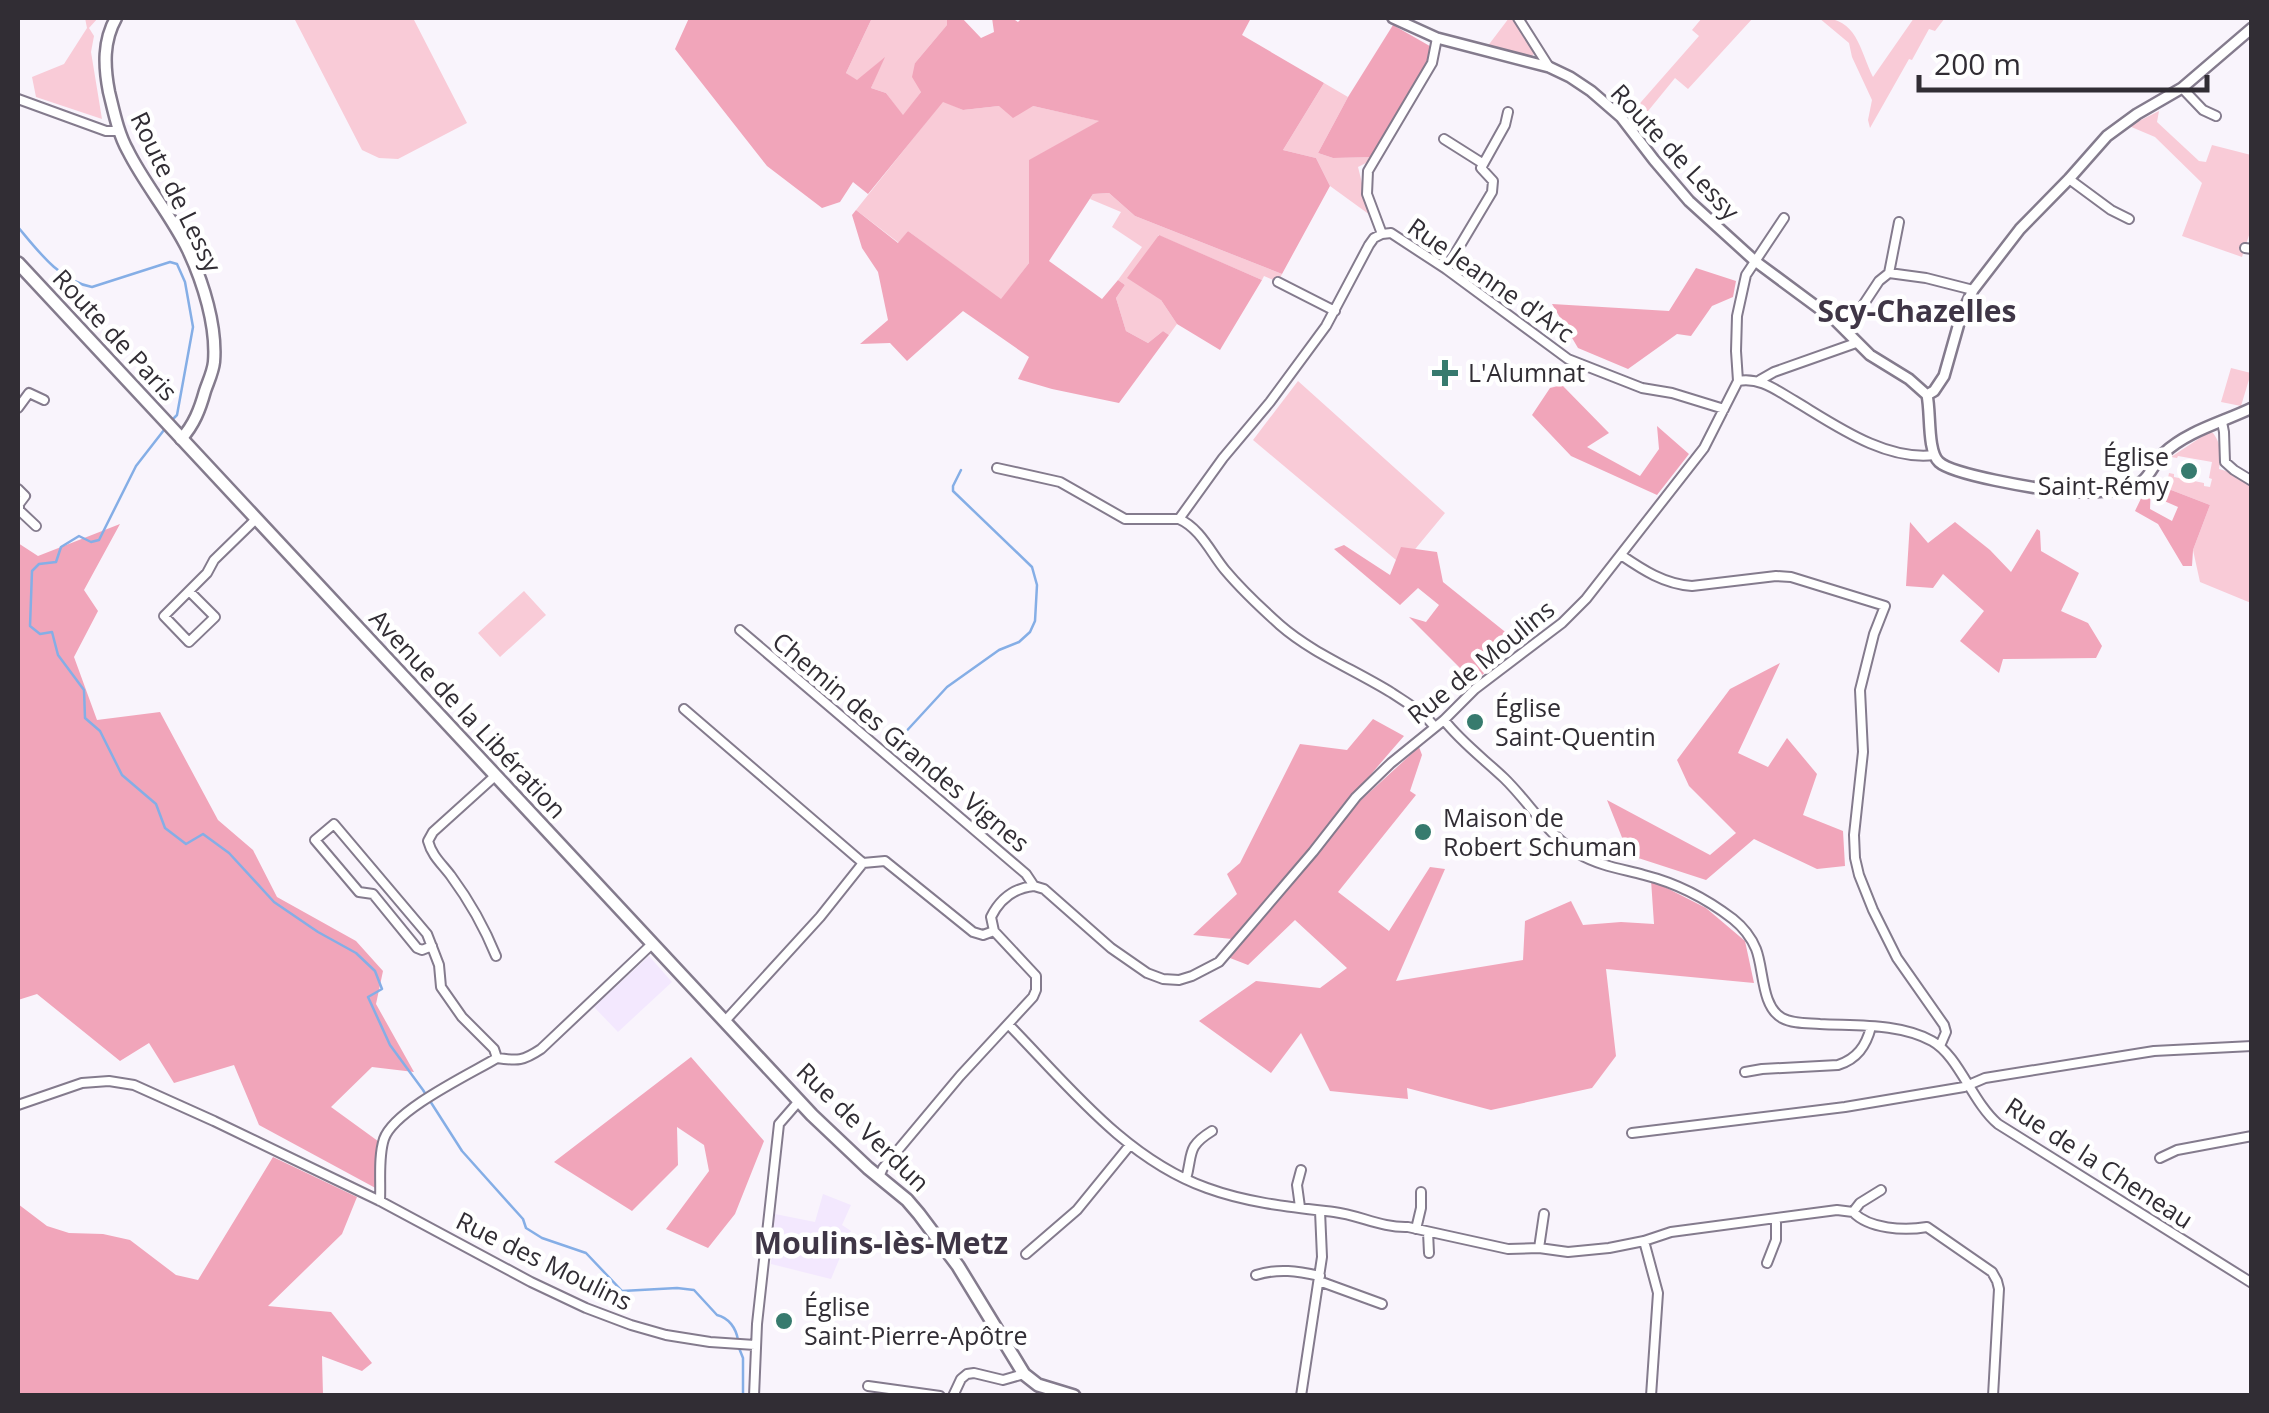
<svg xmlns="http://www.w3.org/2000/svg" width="2269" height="1413" font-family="'Open Sans',sans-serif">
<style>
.built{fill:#f3e8fe}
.green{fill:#f9cbd7}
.forest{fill:#f1a5ba}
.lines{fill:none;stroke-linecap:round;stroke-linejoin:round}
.stream{stroke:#85aee6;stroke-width:2.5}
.minor-casing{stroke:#847b8d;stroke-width:12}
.tertiary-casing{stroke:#847b8d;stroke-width:14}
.secondary-casing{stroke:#847b8d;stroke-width:15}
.primary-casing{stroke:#847b8d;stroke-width:16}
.minor{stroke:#fff;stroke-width:8}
.tertiary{stroke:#fff;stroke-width:9}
.secondary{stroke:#fff;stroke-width:10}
.primary{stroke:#fff;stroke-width:11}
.poi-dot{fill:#377b6e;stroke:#fff;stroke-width:4}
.labels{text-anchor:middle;stroke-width:9;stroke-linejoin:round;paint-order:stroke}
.street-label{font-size:25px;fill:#312d34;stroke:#fff}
.poi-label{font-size:25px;fill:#312d34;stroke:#fff;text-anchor:start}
.quarter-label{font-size:30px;font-weight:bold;fill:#3f3646;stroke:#fff}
</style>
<rect width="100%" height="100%" fill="#f9f4fc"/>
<path class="built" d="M649,956L672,982L618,1032L594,1007Z
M823,1194L851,1205L842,1225L851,1231L831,1279L771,1264L775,1214L815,1222Z"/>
<path class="green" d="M85,18H98L89,28L94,36L91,52L102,119L36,97L32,77L64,64L87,28Z
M294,18H413L467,123L398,159L379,158L362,150Z
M872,18H947L948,24L915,63L921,92L903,116L886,93L871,88L883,59L857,81L846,73Z
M1509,18H1515L1532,44L1534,54L1530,58L1487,47Z
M1702,18H1753L1688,89L1675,78L1635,127L1627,118L1699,36L1692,30Z
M1819,18C1857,17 1859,48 1873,77L1914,18H1945L1935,31L1929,29L1912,60L1909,59L1870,128L1868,120L1872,100L1852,57L1849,43Z
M1324,83L1348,97L1318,153L1333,158L1378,157L1358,167L1370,215L1330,186L1316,158L1283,150Z
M943,101L963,110L999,106H1033L1100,121L1030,160L1029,263L1001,300L908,231L899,243L856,210Z
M2159,111L2157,122L2199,161L2206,162L2212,145L2251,155V229L2242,257L2182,236L2202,183L2155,137L2129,126Z
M1109,193L1135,216L1282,274L1278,282L1264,276L1262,280L1158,235L1161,300L1177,324L1169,335L1163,331L1148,343L1126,331L1116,298L1125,285L1118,280L1142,247L1112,227L1121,212L1090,199L1093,194Z
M2231,368L2251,373L2241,406L2221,402Z
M1298,381L1445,513L1402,565L1253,440Z
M2209,432L2213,433C2222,445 2221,455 2219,469L2233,473L2251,485V603L2200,582L2193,550L2210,505L2166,488L2169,473L2174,474V477L2204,483V486L2210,487L2212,479L2209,478L2212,462L2178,456L2177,458L2171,457Z
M524,591L546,615L500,657L478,633Z"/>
<path class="forest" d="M689,18H872L846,73L857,80L885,57L871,88L886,93L903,115L921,92L912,77L915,63L947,25V18H962L981,38L994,32L992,18H1012L1018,22L1022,18H1251L1242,35L1324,83L1283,150L1316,158L1330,186L1282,274L1135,216L1109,193L1093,194L1049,261L1102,299L1118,280L1125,285L1116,298L1126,331L1148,343L1163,331L1169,335L1119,403L1052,389L1018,379L1029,357L963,311L907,361L890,343L860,344L888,320L878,272L862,248L852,215L856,210L898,243L908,231L1001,299L1029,263V160L1099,121L1033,106L1013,118L999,106L963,110L943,102L868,194L853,182L840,202L822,208L767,166L675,49Z
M1393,25L1435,49L1434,56L1378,157L1333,158L1318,153L1348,97Z
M1159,235L1262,280L1220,350L1177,324L1161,300L1127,278Z
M1696,268L1736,281L1733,297L1712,306L1691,336L1677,334L1628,369L1578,348L1552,304L1669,311Z
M1562,385L1609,433L1587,447L1640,476L1659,449L1657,426L1689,454L1657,495L1571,456L1532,415L1550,388Z
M2147,486H2151L2150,509L2172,521L2178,507L2162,500L2166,488L2210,505L2193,550L2192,566H2183L2158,524L2135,511Z
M1910,522L1928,543L1955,522L1990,550L2011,572L2037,529L2040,531L2041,551L2079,573L2061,611L2088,623L2102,646L2096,658L2003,659L1999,673L1960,641L1984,611L1943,574L1933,588L1906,586Z
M120,524L84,590L98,611L74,657L97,720L160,712L218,820L253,850L277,897L356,941L383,971L376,1004L414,1072L372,1067L331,1107L382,1144L381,1191L259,1125L234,1065L174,1083L149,1043L120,1061L37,994L18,1000V543L38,556Z
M1344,545L1390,575L1401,547L1437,552L1443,582L1519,643L1474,682L1409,617L1426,622L1439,605L1418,588L1400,605L1334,549Z
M1780,663L1738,753L1768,767L1787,738L1817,774L1803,815L1843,831L1845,866L1817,869L1754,839L1706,880L1629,855L1607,800L1710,855L1736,833L1689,786L1677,760L1730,689Z
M1373,719L1404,736C1345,803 1291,873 1232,939L1193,935L1237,894L1227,874L1240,863L1300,744L1347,750Z
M1419,747L1422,755L1410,791L1416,795L1338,892L1389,931L1430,867L1445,869L1396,981L1523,960L1525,921L1571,901L1583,925L1621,922L1654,924L1651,880L1706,908L1745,941L1754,983L1606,969L1616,1056L1592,1088L1491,1110L1407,1088L1408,1099L1330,1091L1301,1033L1271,1073L1199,1021L1256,981L1320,988L1347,968L1295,920L1248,965L1230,958L1360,801Z
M691,1057L764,1141L735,1214L708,1248L666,1229L709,1171L704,1145L677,1127L678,1165L632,1211L554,1162Z
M273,1157L357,1197L342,1234L268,1306L331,1312L372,1363L362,1371L322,1356L323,1395H18V1204L47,1226L69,1233L103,1234L130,1240L176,1275L198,1280Z"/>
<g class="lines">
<path class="stream" d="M18,227C38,251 60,281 92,287L170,262L177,264L185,282L193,327L177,415L172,420
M164,430L136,466L99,540L91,542L79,536L61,547L56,562L39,564L32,571L30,626L40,634L52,632L58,655L84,690L85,718L100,731L122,775L156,804L165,828L186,844L203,834L229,853L274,902L318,932L356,953L375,971L382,989L368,997L390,1045L423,1090L462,1151L523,1219L526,1228L542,1238L586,1253L622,1291L677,1288L694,1290L717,1315C729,1318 736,1328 738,1340
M889,750L947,687L999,650L1019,642L1030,632L1035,621L1037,585L1032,567L953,491V486L961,470
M739,1348L743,1358V1396"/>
<defs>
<path id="minor" d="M1518,18L1549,67
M2182,88L2203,110L2216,116
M18,99L106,131H119
M1444,139L1482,163
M2069,179L2111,210L2129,219
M1382,234L1367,194L1368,171L1432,63L1437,38
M2245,248L2252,249
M1446,269L1492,192L1493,181L1481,168L1505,125L1508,112
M1889,273L1899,222
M1278,282L1335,311
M1846,331L1879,281L1889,273L1926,278L1973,290
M1760,380L1774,372L1856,343
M1738,381C1760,377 1776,390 1795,401C1835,425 1885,461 1934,455
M1738,381L1736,351L1737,316L1746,275L1784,218
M18,408L29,393L44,400
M2222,422L2224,432L2225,462L2234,470L2252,481
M997,468L1060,482L1125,519H1179
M18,489L25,496L19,504V510L36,526
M1179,519L1223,458L1270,402L1326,326L1369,245L1374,238L1382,234L1391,233L1446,269L1568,359L1642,388L1672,393L1724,409
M1179,519C1200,528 1211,553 1225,570C1241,589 1261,608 1280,625C1312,653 1355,670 1392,693C1407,703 1423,712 1434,726
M1621,555C1643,570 1664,584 1692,586L1776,576L1791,577L1885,606L1874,634L1860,690L1863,752L1854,835L1855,858L1859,875L1873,910L1897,958L1944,1025L1946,1032L1940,1046
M189,591L215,617L189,642L164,616L207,573L214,560L256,519
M740,630L1026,874L1034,886
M684,709L863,863
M1444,720C1461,742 1484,759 1504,778C1529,802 1549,837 1579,854C1600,866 1622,869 1644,875C1676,883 1707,899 1733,919C1743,927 1751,937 1756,949C1764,969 1761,1006 1782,1018C1793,1024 1808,1023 1820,1024C1856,1026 1899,1023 1932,1041C1959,1056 1972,1102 1998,1124L2252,1283
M495,776L433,832L428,841C432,856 442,864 451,876C468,899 485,929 496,956
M863,863L885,861L973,932L983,935L994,931
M1034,886L1044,889L1111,948L1147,973L1163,979L1179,980L1192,976L1219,962L1313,852L1356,797L1391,763L1444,720L1475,689L1562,623L1586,599L1704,448L1738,381
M432,946L422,950L417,948L373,894L359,892L315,840L334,824L427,934L439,965L441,987L462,1017L494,1049L497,1058
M725,1021L820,917L863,863
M1008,1024C1067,1084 1125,1159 1207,1188C1248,1203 1290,1207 1334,1212C1359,1215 1382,1228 1408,1227L1508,1249L1539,1248L1568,1252L1609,1248L1644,1241L1671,1232L1837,1210L1853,1212L1860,1203L1881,1190
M497,1058C518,1061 523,1061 541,1049L652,944
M1745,1072L1762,1069L1838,1065C1857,1059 1866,1046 1871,1027
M18,1105L82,1083L109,1081L134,1085L214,1121L380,1201L531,1282L586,1308L631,1325L666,1335L710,1342L755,1345
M1632,1133L1845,1107L1964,1087L1985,1078L2154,1051L2252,1046
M2160,1158L2177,1150L2252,1136
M879,1177L883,1168L960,1076L1033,997L1036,990V976L994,931L991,917C1000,899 1013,888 1034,886
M1186,1179C1193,1154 1186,1147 1212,1131
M380,1201C381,1181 378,1157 384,1139C394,1110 470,1074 497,1058
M1300,1207L1297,1185L1301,1170
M1853,1212C1869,1229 1904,1231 1927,1227L1992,1272L1997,1281L1999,1289L1993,1396
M1416,1229L1421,1208V1192
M1428,1232L1429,1253
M1644,1241L1658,1293L1651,1396
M1539,1248L1544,1214
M1026,1254L1077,1210L1130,1145
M1767,1263L1776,1240V1220
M1256,1275C1279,1268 1297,1271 1320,1276
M1319,1281L1382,1304
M868,1386L940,1396
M754,1396L757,1324L779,1124L799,1101
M953,1396L961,1379L967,1374L974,1373L1003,1380L1024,1374
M1301,1396L1322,1257L1320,1211"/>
<path id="tertiary" d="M1393,18L1437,38L1549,67L1570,77L1591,91L1621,117L1654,160L1689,201L1755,261L1836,321L1870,355L1909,379L1927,395
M1927,395L1934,391L1944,376L1961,316L1973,290L2020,229L2069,179L2107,136L2137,114L2182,88L2252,28
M1927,395C1931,412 1927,451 1939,462C1953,475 2035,488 2057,491C2077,493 2123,493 2140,483C2151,476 2154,462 2164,453C2187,431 2223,422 2252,408"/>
<path id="secondary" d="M116,18C103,41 104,66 109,92C114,112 118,133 128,151C145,185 171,215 188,250C203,282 217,326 214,362C213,372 208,382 205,391C200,409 194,425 181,439"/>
<path id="primary" d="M18,263L812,1115L868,1168L907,1200L919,1214L958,1266L1024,1374L1038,1385L1074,1396"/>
</defs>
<use href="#minor" class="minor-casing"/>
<use href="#tertiary" class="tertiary-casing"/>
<use href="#secondary" class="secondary-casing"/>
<use href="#primary" class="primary-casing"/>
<use href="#minor" class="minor"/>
<use href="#tertiary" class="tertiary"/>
<use href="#secondary" class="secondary"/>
<use href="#primary" class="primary"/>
</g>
<g class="poi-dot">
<path d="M1440 358h10v10h10v10h-10v10h-10v-10h-10v-10h10z"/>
<circle cx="2189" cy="471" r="10"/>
<circle cx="1475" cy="722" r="10"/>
<circle cx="1423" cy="832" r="10"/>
<circle cx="784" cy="1321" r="10"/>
</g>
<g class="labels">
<g class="street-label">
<text transform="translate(1675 152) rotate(47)" y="9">Route de Lessy</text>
<text transform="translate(176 192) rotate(64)" y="9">Route de Lessy</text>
<text transform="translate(1491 280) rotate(35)" y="9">Rue Jeanne d'Arc</text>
<text transform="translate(115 335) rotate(47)" y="9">Route de Paris</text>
<text transform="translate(1481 662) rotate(-39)" y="9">Rue de Moulins</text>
<text transform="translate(468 714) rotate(47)" y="9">Avenue de la Libération</text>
<text transform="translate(901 742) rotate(40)" y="9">Chemin des Grandes Vignes</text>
<text transform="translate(863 1127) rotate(44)" y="9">Rue de Verdun</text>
<text transform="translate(2099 1163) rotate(33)" y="9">Rue de la Cheneau</text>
<text transform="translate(544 1261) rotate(26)" y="9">Rue des Moulins</text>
</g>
<g class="poi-label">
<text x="1468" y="382">L'Alumnat</text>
<text x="2169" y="466" text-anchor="end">Église<tspan x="2169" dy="29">Saint-Rémy</tspan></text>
<text x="1495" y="717">Église<tspan x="1495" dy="29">Saint-Quentin</tspan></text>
<text x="1443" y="827">Maison de<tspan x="1443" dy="29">Robert Schuman</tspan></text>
<text x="804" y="1316">Église<tspan x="804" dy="29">Saint-Pierre-Apôtre</tspan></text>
</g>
<g class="quarter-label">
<text x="1917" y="322">Scy-Chazelles</text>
<text x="881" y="1254">Moulins-lès-Metz</text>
</g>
</g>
<rect width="2269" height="1413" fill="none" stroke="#312d34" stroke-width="40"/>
<path d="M1919 75v15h288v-15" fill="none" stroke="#312d34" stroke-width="5"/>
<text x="1934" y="75" font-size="30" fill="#312d34" stroke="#ffffff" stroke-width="8" paint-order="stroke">200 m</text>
</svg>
